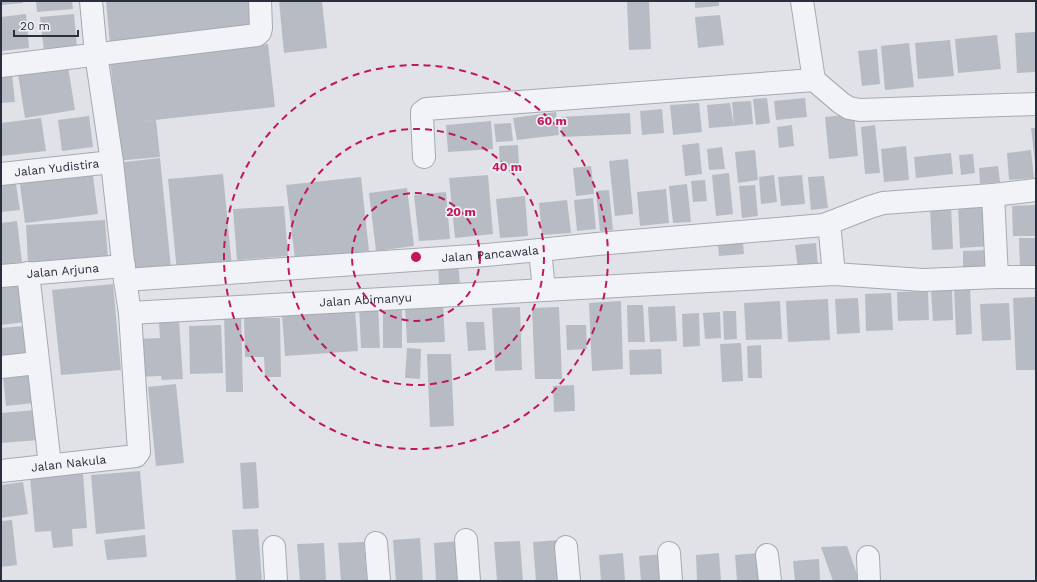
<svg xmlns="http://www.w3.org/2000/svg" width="1037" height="582" font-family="'Work Sans',sans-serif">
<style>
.building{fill:#b7bbc4}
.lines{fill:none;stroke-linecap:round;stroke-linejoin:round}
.minor-casing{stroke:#a6a9b2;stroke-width:24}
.minor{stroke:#f2f3f6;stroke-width:22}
.ring{fill:none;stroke:#c2185b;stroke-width:2;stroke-dasharray:7 5}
.labels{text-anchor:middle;stroke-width:3.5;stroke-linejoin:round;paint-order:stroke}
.street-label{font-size:12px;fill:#2a2f3e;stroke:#eff1f5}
.centre{fill:#c2185b;stroke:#eff1f5;stroke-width:2}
.ring-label{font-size:12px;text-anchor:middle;font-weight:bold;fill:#c2185b;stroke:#eff1f5;stroke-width:3.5;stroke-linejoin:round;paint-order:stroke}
</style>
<rect width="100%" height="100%" fill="#e0e2e8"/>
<path class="building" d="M1,1H23V3L1,5Z
M36,1H72L73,9L37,12Z
M106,1H257L260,32L110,45Z
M279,1H322L327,48L284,53Z
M627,1H649L651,49L629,50Z
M695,1H719V6L695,8Z
M26,14L29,48L1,51V17Z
M74,14L77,47L44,51L40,17Z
M720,15L724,45L698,48L695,17Z
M1036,32V72L1017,73L1015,33Z
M997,35L1001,69L958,73L955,39Z
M950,40L954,76L918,79L915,43Z
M909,43L914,87L885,90L881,46Z
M268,44L275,107L127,123L156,120L160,157L116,161L117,124L110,60Z
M877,49L880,84L862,86L858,51Z
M68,67L75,110L25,118L18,74Z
M12,74L15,102L1,103V75Z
M767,98L770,123L756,125L753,99Z
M805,98L807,117L776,120L774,101Z
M751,101L753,124L734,126L732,102Z
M699,103L702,132L673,135L670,105Z
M730,103L734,126L709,128L707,105Z
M662,109L664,133L642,135L640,111Z
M556,112L559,135L517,140L513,118Z
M630,113L631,134L562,137L561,117Z
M854,114L858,156L829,159L825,117Z
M89,116L93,147L62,151L58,120Z
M41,118L46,151L1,156V123Z
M491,121L493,149L448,152L446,125Z
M511,123L513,141L496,142L494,124Z
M792,125L794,146L779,148L777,127Z
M875,125L880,173L865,174L861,127Z
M1031,128H1036V162H1035Z
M699,143L702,174L685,176L682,145Z
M518,145L519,167H500L499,146Z
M906,146L909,180L884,182L881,149Z
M722,147L725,169L709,170L707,149Z
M755,150L758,180L738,183L735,152Z
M1031,150L1034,178L1009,180L1007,153Z
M951,153L953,174L916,178L914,157Z
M973,154L975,173L961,175L959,155Z
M160,158L171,268L127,271L116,163Z
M628,159L633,214L615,216L609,161Z
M591,166L594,194L576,196L573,168Z
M998,166L1000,182L980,184L979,168Z
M92,168L98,214L25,223L19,177Z
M729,173L733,214L716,216L712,175Z
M223,174L232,267L177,272L168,179Z
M488,175L493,234L455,238L449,178Z
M774,175L777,202L761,204L759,177Z
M802,175L805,204L781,206L778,177Z
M824,176L828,208L811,210L808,177Z
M361,177L369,251L295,259L286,185Z
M15,178L20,210L1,212V180Z
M705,180L707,201L693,202L691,181Z
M687,184L691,222L673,223L669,186Z
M755,185L758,216L742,218L739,186Z
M407,188L414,246L376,251L369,193Z
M666,189L669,223L640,226L637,192Z
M609,190L613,230L600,231L596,191Z
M446,192L450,239L419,241L414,195Z
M525,196L528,236L500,238L496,199Z
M593,198L596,229L577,231L574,200Z
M567,200L571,233L542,235L539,203Z
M990,204L992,246L960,248L958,205Z
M1036,205V236H1013L1012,206Z
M284,206L288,256L237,260L233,209Z
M951,207L953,249L932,250L930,208Z
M105,220L108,258L28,262L26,225Z
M17,221L22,262L1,265V223Z
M1019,238H1036V269H1020Z
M743,243L744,254L719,256L718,245Z
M816,243L818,267L798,269L795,245Z
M990,250L991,269L963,270V251Z
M458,261L460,285H439L438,262Z
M18,279L25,322L1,325V282Z
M113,284L121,370L61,375L52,290Z
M954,287H970L972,334L956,335Z
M952,290L953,320L933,321L931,291Z
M928,291L929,320L898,321L897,292Z
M891,293L893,330L866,331L865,294Z
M1036,297V370H1016L1013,298Z
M858,298L860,333L837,334L835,299Z
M828,299L830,340L788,342L786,301Z
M621,301L623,369L592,371L589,303Z
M780,301L782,339L746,340L744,303Z
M443,303L445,342L407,343L405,304Z
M1009,303L1011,340L982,341L980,304Z
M378,305L380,348H361L359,306Z
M627,305H643L645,342H628Z
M675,306L677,341L650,342L648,307Z
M383,307L402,308V348H383Z
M520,307L522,370L495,371L492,308Z
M559,307L562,379H535L532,308Z
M355,309L358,351L285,356L282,314Z
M723,311H736L737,339L724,340Z
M720,312L721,338L705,339L703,313Z
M224,313H241L243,392H226Z
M699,313L700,346L683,347L682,314Z
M244,318H280L281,377H265L264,357H245Z
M179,321L183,379L162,380L161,376L137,377L135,339L160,338L159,322Z
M466,322H484L486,350L468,351Z
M221,325L223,373L190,374L189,326Z
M566,325H586L587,349L567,350Z
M24,326L27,358L3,361L1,346V328Z
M741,343L743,381L722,382L720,344Z
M761,345L762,378H748L747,346Z
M407,348L421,349L420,379L405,378Z
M661,349L662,374L630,375L629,350Z
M427,354H451L454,426L430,427Z
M31,375L34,403L6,406L3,377Z
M176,384L184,463L156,466L148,387Z
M574,385L575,411L554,412L553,386Z
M35,410L39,440L1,443V413Z
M256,462L259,508L243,509L240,463Z
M140,471L145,529L96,534L91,475Z
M83,473L87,528L72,529L73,546L53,548L51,531L35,532L30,477Z
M23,482L28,514L1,518V485Z
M12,520L17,565L1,567V521Z
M258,529L262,581H236L232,530Z
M145,535L147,557L107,560L104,540Z
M420,538L423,581H396L393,540Z
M559,540L562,581H536L533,542Z
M460,541L463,581H436L434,543Z
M520,541L523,581H497L494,542Z
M364,542L367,581H341L338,543Z
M324,543L326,581H300L297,544Z
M847,546L858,577L859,581H833L821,547Z
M623,553L625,581H601L599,555Z
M719,553L721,581H697L696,555Z
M758,553L760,581H737L735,555Z
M663,554L665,581H641L639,556Z
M819,559L820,581H795L793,561Z"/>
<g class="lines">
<defs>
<g id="minor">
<path d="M1,66L257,35L260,32L261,28L260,1"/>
<path d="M814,80L841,103L849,108L860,110L1036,104"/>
<path d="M424,157L422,116V112L426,109L814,80L802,1"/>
<path id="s1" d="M1,174L112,162"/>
<path d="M829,223L834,274"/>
<path d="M540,250L544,290"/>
<path d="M28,273L50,465"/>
<path id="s2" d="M1,276L124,266"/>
<path d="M997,277H1036"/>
<path id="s3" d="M125,280L486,255L540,250L597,244L824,225L870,207L883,203L993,195L1036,190"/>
<path id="s4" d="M130,313L834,274L923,280L997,277L993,195"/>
<path d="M1,367L37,363"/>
<path id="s5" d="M1,471L136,456L139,452L130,313L125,280L112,162L96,54L91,1"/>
<path d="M466,540L469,581"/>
<path d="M376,543L379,581"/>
<path d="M274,547L276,581"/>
<path d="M566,547L569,581"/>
<path d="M669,553L671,581"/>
<path d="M767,555L770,581"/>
<path d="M868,557L869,581"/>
</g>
</defs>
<use href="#minor" class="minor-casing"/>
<use href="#minor" class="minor"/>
</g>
<g class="ring">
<circle cx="416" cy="257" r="64"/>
<circle cx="416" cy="257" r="128"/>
<circle cx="416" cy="257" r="192"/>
</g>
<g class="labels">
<g class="street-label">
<text dy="4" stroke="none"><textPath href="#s1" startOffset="56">Jalan Yudistira</textPath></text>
<text dy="4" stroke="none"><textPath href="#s3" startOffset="366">Jalan Pancawala</textPath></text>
<text dy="4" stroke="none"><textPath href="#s2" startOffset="62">Jalan Arjuna</textPath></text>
<text dy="4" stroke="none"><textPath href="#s4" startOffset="236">Jalan Abimanyu</textPath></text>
<text dy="4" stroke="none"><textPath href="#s5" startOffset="68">Jalan Nakula</textPath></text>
</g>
</g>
<circle cx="416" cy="257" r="6" class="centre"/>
<g class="ring-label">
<text x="552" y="125">60 m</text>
<text x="507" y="171">40 m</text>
<text x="461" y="216">20 m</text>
</g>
<rect width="1037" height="582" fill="none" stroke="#2a2f3e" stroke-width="4"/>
<path d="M14 30v6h64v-6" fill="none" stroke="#2a2f3e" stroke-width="2"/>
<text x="20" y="30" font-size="12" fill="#2a2f3e" stroke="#eff1f5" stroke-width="3" paint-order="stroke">20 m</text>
</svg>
